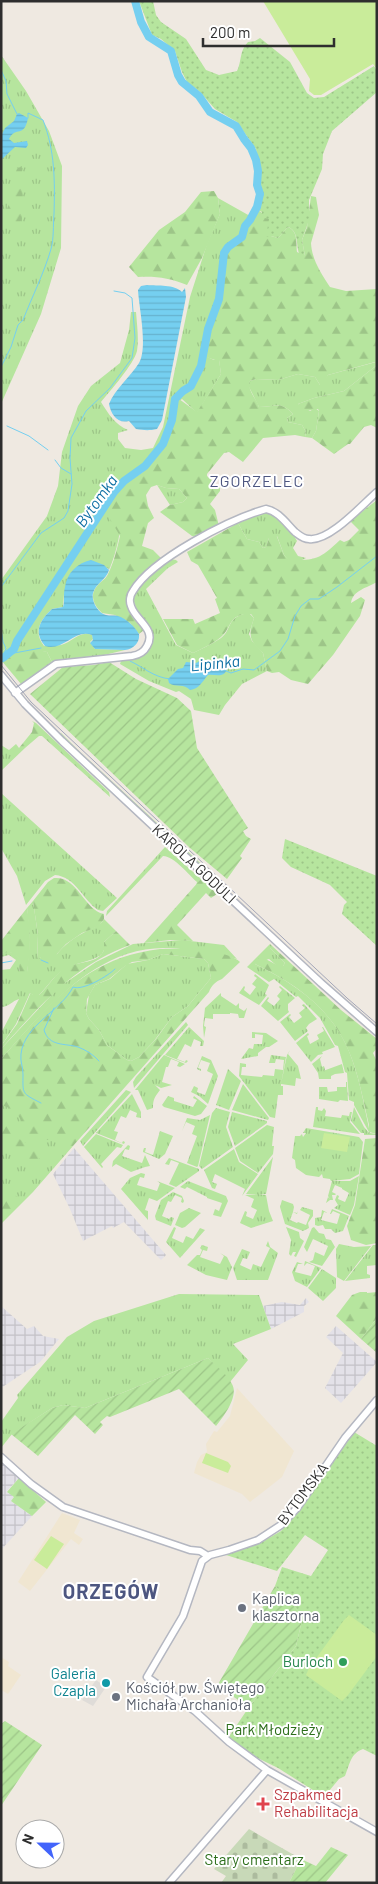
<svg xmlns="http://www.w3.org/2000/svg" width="378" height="1884" font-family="Barlow,sans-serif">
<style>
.industrial{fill:url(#industrial-grid)}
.education{fill:#f0e6d1}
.grass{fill:url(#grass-tufts)}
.forest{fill:url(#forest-firs);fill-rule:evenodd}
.cemetery{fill:url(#cemetery-stones)}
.park{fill:url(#park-dots)}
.garden{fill:url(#garden-furrows)}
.pitch{fill:#c9ec9a}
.plaza{fill:#dfdcd8}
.water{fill:url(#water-rules)}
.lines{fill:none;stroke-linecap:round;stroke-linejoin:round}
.stream{stroke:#75cff0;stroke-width:1}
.river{stroke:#75cff0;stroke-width:8}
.secondary-casing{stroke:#b4b7c1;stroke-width:9}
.secondary{stroke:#fff;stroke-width:6}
.tram{stroke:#a3a6b8;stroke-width:1}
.worship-dot{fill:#6b7280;stroke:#fff;stroke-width:2}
.leisure-dot{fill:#2e9e5b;stroke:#fff;stroke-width:2}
.culture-dot{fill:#0f9aa8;stroke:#fff;stroke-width:2}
.health-dot{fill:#e0444e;stroke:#fff;stroke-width:2}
.labels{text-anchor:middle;stroke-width:4;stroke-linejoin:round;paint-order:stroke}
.street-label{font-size:15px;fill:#2e2e2e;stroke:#fff}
.worship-label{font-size:15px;fill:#5b616d;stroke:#fff;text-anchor:start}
.leisure-label{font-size:15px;fill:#27864d;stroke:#fff;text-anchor:end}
.culture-label{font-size:15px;fill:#0d838f;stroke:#fff;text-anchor:end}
.park-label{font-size:15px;fill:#2c6e1b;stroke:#fff}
.health-label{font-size:15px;fill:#be3a42;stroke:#fff;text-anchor:start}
.neighbourhood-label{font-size:16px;letter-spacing:1px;fill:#4d5680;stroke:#fff}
.water-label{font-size:16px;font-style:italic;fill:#0d6fa3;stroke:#fff}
.district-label{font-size:20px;font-weight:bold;letter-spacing:1px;fill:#4d5680;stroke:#fff}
</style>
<defs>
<pattern id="industrial-grid" width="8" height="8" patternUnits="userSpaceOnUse" patternTransform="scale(1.25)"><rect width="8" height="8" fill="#e3e1e8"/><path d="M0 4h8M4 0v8" fill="none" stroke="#c3c1c7"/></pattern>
<pattern id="grass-tufts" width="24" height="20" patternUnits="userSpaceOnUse" patternTransform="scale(1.25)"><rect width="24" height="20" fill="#b6e59e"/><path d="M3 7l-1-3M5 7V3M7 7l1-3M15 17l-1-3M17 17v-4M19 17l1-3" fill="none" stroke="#9dc588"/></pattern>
<pattern id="forest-firs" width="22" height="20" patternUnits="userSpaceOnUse" patternTransform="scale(1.25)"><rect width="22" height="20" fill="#b6e59e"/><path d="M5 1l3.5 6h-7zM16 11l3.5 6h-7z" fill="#9dc588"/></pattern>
<pattern id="cemetery-stones" width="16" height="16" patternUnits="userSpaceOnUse" patternTransform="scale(1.25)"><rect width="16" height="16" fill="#c8d9b8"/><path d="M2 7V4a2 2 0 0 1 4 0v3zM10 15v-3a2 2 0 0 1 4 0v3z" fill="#acbb9e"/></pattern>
<pattern id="park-dots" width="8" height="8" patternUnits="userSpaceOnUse" patternTransform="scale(1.25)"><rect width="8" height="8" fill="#b6e59e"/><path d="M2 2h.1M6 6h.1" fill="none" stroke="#9dc588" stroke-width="1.8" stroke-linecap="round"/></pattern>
<pattern id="garden-furrows" width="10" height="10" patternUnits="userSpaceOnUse" patternTransform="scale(1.25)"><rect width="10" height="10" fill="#b6e59e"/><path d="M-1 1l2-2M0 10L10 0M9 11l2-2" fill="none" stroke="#9dc588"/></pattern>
<pattern id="water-rules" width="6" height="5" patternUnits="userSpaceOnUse" patternTransform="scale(1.25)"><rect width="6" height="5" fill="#75cff0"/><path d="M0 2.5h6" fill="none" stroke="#66b2ce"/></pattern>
</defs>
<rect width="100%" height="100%" fill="#efe9e1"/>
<path class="industrial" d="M74,1148L166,1255L161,1260L124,1222L113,1228L112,1226L83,1241L70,1209L53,1174Z
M306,1298L309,1302L304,1306V1312L271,1329L263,1306L282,1302L300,1305Z
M1,1306L27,1329L34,1326L43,1336L59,1339L40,1362L1,1388Z
M336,1326L377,1362L341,1403L325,1388L343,1353L326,1337Z
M1,1460L19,1478L7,1491L14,1497L11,1501L32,1516L1,1550Z"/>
<path class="education" d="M237,1388L294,1451L282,1477L250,1502L242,1494L194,1473L197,1462L201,1455L207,1452L206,1444L214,1431L217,1432L230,1416Z
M62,1513L80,1520L74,1533L83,1539L79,1545L71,1539L30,1591L18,1582Z
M1,1657L9,1662L8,1666L21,1675L8,1694L1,1690Z"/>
<path class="grass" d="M1,55L26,91L49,131L62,166L61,248L41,314L1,404Z
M218,198L250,216L241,236L229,244L222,252L217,299L205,328L203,355L214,360L219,359L221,374L197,413L182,399L176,404C172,443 157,462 125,484C122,514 121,543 109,570L108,568L64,594L63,607L52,609C40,620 33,632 44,646C50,645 56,646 61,645C73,642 79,630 92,635L93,639L90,642L95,649L125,650L96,657L52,662L47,652L7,647L1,653V580L47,516L58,486L62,452L78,406L91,386L120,363L129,330L131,312H136C137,325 139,339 137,351C134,364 110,391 101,402C108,413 115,425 128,430L118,433V439L125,448L141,450L153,448L163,427L190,297L207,244L220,214Z
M376,362L377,365L344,391L314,398L298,404L310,411L315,408L319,411L316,431L312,438L305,437L306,432L302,425L288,422L287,418L293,414C281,401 275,407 259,407L248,385L250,381L256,379L278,380L298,374L315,377L320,385L328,375Z
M157,485L166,488L179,489L187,498L183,502L170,505Z
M263,512C277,512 291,529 297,541L293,548L298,556L306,558L300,561H289L284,555L277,536L269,538L266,547L263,548L259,542L247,539L238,523Z
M170,559L176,560L178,562L168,568L146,589L176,645L193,653C203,648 212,644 221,638C233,629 225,617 249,613L254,618L249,634L252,641L263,653L267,671L242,684L225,705L219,715L194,710L191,699L179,691L176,692L149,681L120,664L121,661L123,660C148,658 148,652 151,630L137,610L133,599L141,584Z
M61,733L78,750L224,885H221L60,734Z
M16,744L19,748H25L1,771V745L9,750Z
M1,793L117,898L103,911L98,910C82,899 76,877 55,875L45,881L26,905L17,876L1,848Z
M165,847L201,879L196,886L197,882C188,874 175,857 163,856L106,916L107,911Z
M33,901L38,935L37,959L41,957L57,954C64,945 75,937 85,932C92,927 99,928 104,919L116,931L104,942V950L102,954C90,963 76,962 65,969C54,975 48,986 39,995H33L30,993L16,1024L1,1046V1033L19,999C12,1001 9,1007 1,1007V970L10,969L16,960L9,955L1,957V953C10,950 17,953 21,961L19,971L27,972L30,940L27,908Z
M182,940L224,945L237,959L230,957C210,954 189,949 169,948C96,945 45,1010 1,1059V1049L59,987L96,962L133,944Z
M270,944V948L285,963L283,966H277L269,959L255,964C300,986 337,1013 353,1062C361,1085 365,1110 370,1133L377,1134V1135H364V1133H361L351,1121L354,1107L364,1127L370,1134L354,1105V1102L349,1100L347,1073L345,1072L338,1046L335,1045L320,1018L298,996L296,997L274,979L269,982L247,967Z
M163,954L204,959L208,963L211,978L188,1006L172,1017L154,1041L139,1057L131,1061L127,1060L107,1045L99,1030L89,1019L86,1013L89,995L95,985L110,979L127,964L148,960Z
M255,974L269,985L265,994L267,995L259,1005L239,993L244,986L245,987L244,990L250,995L256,987L252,984L257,978L254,976Z
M280,986L295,998L288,1004V1010L289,1012L278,1021L261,1006L268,997L269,998L267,1001L274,1006L280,999L277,996L282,990L279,987Z
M221,993V996L236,1006L239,1003V1008L244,1011L247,1008L244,1018H239L238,1014L230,1013V1014H213V1019L205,1018L204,1026L206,1027L204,1038L203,1026L205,1008Z
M304,1004L317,1019L309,1024L306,1028L308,1031L295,1041L280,1022L290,1014L291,1015L289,1017L294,1023L302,1017L299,1013L305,1008L302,1005Z
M186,1022L188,1025L134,1088L133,1082L136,1077Z
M189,1027L204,1041L203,1046H200L201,1042L194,1039L191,1047L185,1044L177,1059L185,1062L186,1060L188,1061L186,1063L165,1055Z
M322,1027H323L335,1047L322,1052L323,1054L318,1055L311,1062L296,1043L308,1033L309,1035L307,1036L310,1044L319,1039L317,1035L324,1031Z
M252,1032L266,1033L278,1041L269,1047H266L258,1053V1056L241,1059L249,1048L253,1049L254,1044H262L263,1035L255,1034V1038H252Z
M290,1050L288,1054L298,1066L301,1079L296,1078L295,1086L281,1084L287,1055Z
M164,1055L185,1064L180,1067L177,1066L179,1062L171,1059L168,1067H166L162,1082L172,1085L161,1088L155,1085L160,1090C154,1098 153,1100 153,1108L147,1110L138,1090H135Z
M271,1055L286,1057L281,1084V1086H283V1095H278L275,1118L270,1117L239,1076L240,1063L246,1064V1067H242L241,1075L262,1077L263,1075L274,1076L275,1069L283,1070L284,1060L276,1059L275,1063H269Z
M202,1056L211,1060L218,1076L208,1104L199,1096L191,1092L194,1086L198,1088L197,1092L205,1095L213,1074L207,1071L210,1063L201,1060L198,1068L201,1069V1071L197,1069Z
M322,1056L320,1059L322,1067L324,1066L325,1070L323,1071L342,1064L344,1073L335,1074L331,1076V1079H319L318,1073L312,1064Z
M228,1069L241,1081L229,1110L216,1105Z
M346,1082H347L348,1101L340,1100L338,1102L319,1099V1087H327L328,1092L337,1091V1087H346Z
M243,1084L269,1118L268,1120L232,1110Z
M126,1090L131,1092L83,1146L80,1141Z
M132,1094L141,1112V1118L136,1117L137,1113L130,1110L126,1118L121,1116L114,1131L118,1132L115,1140L122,1143L123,1141L125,1142L124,1144L96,1133Z
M168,1096L174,1098V1101L193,1107L197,1100L193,1098L194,1096L207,1106L201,1114L195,1116L164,1107L162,1105Z
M1,1098L73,1146L33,1192L1,1224Z
M316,1107H318V1110L322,1111L324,1108L326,1111L325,1116L341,1118L342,1115L349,1116L350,1112H352L350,1122L360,1134L313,1127Z
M216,1108L230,1112L226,1127L233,1147L202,1169L199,1166L212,1113Z
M232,1112L267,1121V1123L235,1146L228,1127Z
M210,1115L198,1166L197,1167L187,1163L197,1136L192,1134L195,1126L186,1122L182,1131L187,1118L200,1120Z
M267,1125L274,1127L272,1146H274L273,1154L258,1173L240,1161L235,1148Z
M306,1128L359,1137L363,1142L359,1174L350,1179L331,1181L330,1179L323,1178L322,1174L319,1177L306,1175L296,1168L295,1160L292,1158L295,1136H300L302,1134L303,1137L306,1133H303Z
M160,1131L173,1136L165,1154L159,1159L143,1152V1151L144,1148H146L145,1152L153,1155Z
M96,1134L123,1145L121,1148L117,1147L101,1164L103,1167L102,1168L84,1147Z
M128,1145L130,1146L129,1150L125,1149L122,1156L142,1163L145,1155L150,1166L145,1167L131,1172L116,1164L112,1167L113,1161Z
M234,1149L239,1162L258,1174L242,1196L245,1189L215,1174L212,1182L217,1184L215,1189L212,1188L204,1170Z
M273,1157L266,1194H246Z
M169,1158L199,1169V1171L176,1187L169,1184L179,1163L171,1160L169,1165L165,1164Z
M141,1173L145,1174L144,1178L140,1177L137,1185L157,1191L160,1183L157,1181L175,1188L157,1201L149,1198L145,1210L148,1211V1220L121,1189L130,1178Z
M359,1176L354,1205L350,1215L334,1208L338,1205L335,1200L337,1195L339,1196L338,1199L345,1202L349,1193L342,1189V1188L335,1185L332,1192L336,1194L335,1195H332L333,1200H330L326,1203L328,1197L330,1199L328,1196L332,1181H350Z
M188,1181L226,1196L228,1201L221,1217L213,1215L215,1209L219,1211L222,1203L207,1198V1197L187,1187L185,1189L180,1187Z
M173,1192L182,1196L184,1201L183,1203L181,1202L182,1198L175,1195L171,1202L168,1201L162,1216L169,1219L171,1217L174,1218L171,1226L156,1220L155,1216L161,1200Z
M259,1194L266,1195L269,1211L273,1221L251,1228L240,1223L245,1211L247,1212L246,1216L253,1219L257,1210L251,1207L254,1199L245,1195Z
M282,1200L293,1204L294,1207L293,1212L297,1213L298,1211L297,1214L293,1212L290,1220L297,1223L298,1222L306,1225L310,1215L300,1210L302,1207L313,1210V1216L308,1223L309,1228L303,1231L285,1224L280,1207Z
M189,1208L201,1213L185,1227L182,1228L175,1225L180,1213Z
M332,1209L349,1216L343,1231L335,1233L331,1229H325L323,1225L318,1226L315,1225V1218L321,1217L322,1210L328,1213L324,1212L321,1220L337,1224L340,1214L333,1211L331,1214H330Z
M174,1227L176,1228L172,1238L183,1243L186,1236L193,1239L200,1228L205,1230L180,1258L166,1242Z
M286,1227L299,1232L300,1238L304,1241L296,1257L294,1256L296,1252H293L291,1256L289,1254L291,1240Z
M314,1227L319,1233L324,1234L326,1239L331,1240L335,1247L322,1266L309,1262L313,1260L315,1252L324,1256L328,1246L313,1239L307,1252L304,1247L312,1228Z
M268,1241L270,1247L278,1253L268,1280H237L233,1268L242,1249L250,1252L247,1259L243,1258L240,1265L251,1270L253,1264L261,1267L270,1248L266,1246Z
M339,1244L354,1247L371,1246L344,1281L337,1277L336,1249Z
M202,1245L208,1247L207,1251L203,1250L200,1257L220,1264L224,1256L220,1253L227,1257L232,1267L227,1280L206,1275L187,1265L197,1255H200L202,1250L200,1248Z
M373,1245H377V1265L367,1266V1274L370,1275V1278L345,1281Z
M305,1261L321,1268L307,1287L295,1281L292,1272L297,1262L303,1264H298L295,1272L311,1276L315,1266L307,1263L304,1266Z
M322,1269L336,1278V1288L323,1301L308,1288Z
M179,1294L259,1295L271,1329L233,1344L248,1360L230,1382L208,1358L85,1408L63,1405L52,1408L12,1434L1,1448V1422L18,1398L17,1395L67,1337L94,1321Z"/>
<path class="forest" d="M21,167L23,168C17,182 33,221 12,230L8,227L5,214L11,199L13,180L17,168Z
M214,191L218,198L220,214L202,258L187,285C170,278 156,276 138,277L129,267L159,230L185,212L201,192Z
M311,196L316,197L319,215L311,243C312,260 321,273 330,287L346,291L377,289V364L375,362L328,375L323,385H320L315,377L298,374L278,380L256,379L250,381C247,390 256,398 259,407C275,407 281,401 293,414L287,418L288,422L302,425L306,432L305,437L295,435L263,438L243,462L229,452L224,453L207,474V476L220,488V491L210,504L215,510L219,526L197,537L192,536L160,512L170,505L183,502L187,498L179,489L166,488L157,485L151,487L146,495L148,506L154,518L148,523L142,546L153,550L162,559C151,568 124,588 127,604C129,613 138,622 144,630L139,634L130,623L115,615L102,613C94,606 89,595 97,586C101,581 106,579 108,574C114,562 117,549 120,536L106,512L125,484L143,472L162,451L173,425L176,404L179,399L197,412L221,374L219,360H215L206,357L209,329L221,295L225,253L229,248L243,238L247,226L258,210L269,218L271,236L278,238L288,227C298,231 296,242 297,252L305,256L302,240L307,227Z
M377,365V428L371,425L364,427L350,444H348L334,454L312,438L316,431L319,411L318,409L305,411L298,404L314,398L344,391Z
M377,500V582C367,588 353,590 351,603L361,597L365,600L360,616L333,655L308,684L291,680L279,672L272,673L267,671L263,653C249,641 248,635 254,618L251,614C228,613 232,628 221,637C213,644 203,648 193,653L177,645L163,619H193L195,624L220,613L215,599L217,598L198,565L191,561L187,552L238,523L247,539L259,542L263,548L266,547L270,535L276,534L284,555L289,560C316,560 319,560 340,540L344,542L349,540L359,530L350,521Z
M14,644L47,652L52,662L21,684L1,660V653L7,647Z
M32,721L36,723L109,792L110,797L42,736H39L25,748H19L32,732L34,723Z
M54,878C78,876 83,909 104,914V919L99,926L82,933L66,944L55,956L49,958L41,957L37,960L38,935L33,901L48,882Z
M201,879L217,894L211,898L206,893L177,925L193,941L170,940L144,943Z
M27,908C31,930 31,950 27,972L20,974C17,963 25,959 10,952L1,953V941Z
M116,931L130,945C74,965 40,1006 1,1049V1046L17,1024L31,992L33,995H39C49,986 55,973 67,967C79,961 98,964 104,950V942Z
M270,944L341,1010L377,1039V1048L373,1053L377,1062V1134L369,1132V1125C364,1104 360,1082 353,1062C336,1012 300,986 255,964L259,957C269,959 275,966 283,966L285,963L270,948Z
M160,949C179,948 227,949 240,962L222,979C216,981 211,986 209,992L73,1146C65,1146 59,1141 51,1140C44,1139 37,1143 31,1139C19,1132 28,1112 1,1105V1059C49,1005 84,958 160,949ZM163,954L204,959L208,963L211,978L188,1006L172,1017L156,1039L139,1057L131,1061L127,1060L107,1045L99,1030L89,1019L86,1013L87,999L95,985L109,979L125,966L132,962L148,960Z
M1,1118C9,1123 10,1131 17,1137C23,1143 34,1145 41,1149L42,1156L37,1161C17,1166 17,1152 1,1149Z
M377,1138V1243L366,1245L351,1240L347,1226L355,1205L365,1139Z
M1,1185L10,1187L14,1195L23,1199L15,1208L1,1218Z
M360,1292H367V1293L377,1292V1318L361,1339L336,1316L352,1295Z
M19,1478L46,1502L32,1516L11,1501L14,1497L7,1492Z"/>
<path class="cemetery" d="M249,1829L301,1859L289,1883H221L226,1876L214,1869Z"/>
<path class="park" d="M139,1H153L156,15L161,22L186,39L206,70L219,75L237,71C242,61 239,51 248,42L255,41L260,38L290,62L307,93L314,98L324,97L374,66L377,71V92L332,131L323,154L322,169L309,200V220L302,240L305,256L301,258C295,248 300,231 288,227L278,238L271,236L266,237L269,219L261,217L262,212L258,210L261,202V185L256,149L237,122L215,109L200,92L187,82L182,72L175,51L161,39L152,35Z
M285,839L377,876V946L342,914L344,905L347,902L330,885L291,867L282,858Z
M354,1432L377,1446V1756L363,1749C350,1754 350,1764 345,1776L339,1779L324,1797L278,1768L245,1752L228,1738L249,1707L296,1646L303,1616L275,1586L282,1567L311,1576L328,1550L305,1535L277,1571L226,1555L262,1542L281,1531L300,1510Z"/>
<path class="garden" d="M109,662L136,679L177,698L191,711L197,748L248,828L243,831L246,836L251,839L240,856L242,858L227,879L190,848L30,694L63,667L94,665Z
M377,1318V1353L361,1339Z
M208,1358C216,1366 227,1374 232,1384C239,1396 224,1416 216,1426L179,1389L110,1417L107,1416L100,1422L103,1425L95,1434L75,1415L38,1456L11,1434L52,1408L63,1405L85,1408Z
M275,1586L303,1616L296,1646L249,1707L217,1686Z
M5,1721L42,1745L1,1806V1724Z
M331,1847L348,1855L325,1883H289L301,1859L316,1866Z"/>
<path class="pitch" d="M263,1H377V69L373,64L321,95H314L309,91L310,79Z
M324,1133L350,1137L347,1152L321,1148Z
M206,1453L228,1462L231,1466L228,1473L202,1463Z
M51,1536L64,1544L47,1569L34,1560Z
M349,1615L377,1635V1656L348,1695L342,1701L306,1675L309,1668L344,1620Z"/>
<path class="plaza" d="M96,1680L106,1687L93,1706L82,1700Z"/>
<path class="water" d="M19,113L28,118C24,139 16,125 9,139L14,143L27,141L28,145L26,148L15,147L1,160V136L5,128L14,121L17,114Z
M147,285C158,286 174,284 182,292L185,288L186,297L162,420L157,429C148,431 143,430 136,429L129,421C117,424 111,414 109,404C115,389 130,377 139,363C148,347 139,308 138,290L141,286Z
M91,560L104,565L109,570C106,580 96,583 93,593C91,601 98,613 106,615C110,616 114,615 118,616C127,619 134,626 139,634C140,642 134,649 125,650L95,649L90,643L93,640L92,635C75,628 63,652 45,646C33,632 40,620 52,609L63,607C65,601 63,594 65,587C67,573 77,563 91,560Z
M200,661C206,666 219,665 227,668C225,679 215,674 208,675C202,682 199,689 190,690C184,683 176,688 169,683L168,679L178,669L183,668L186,662L196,663Z"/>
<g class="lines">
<path class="stream" d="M1,70L6,81L7,94L17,114
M1,367L11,347L18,325L23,320C32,297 44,273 51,249C54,238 53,226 54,214C55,181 55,151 43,120L28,113V118
M7,426L29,436L48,450
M55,460L61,468L71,474
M1,587L41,533L64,518L68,511L72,484L70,458L71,438L86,411L110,388L132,358L135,338L132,298L125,293L114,291
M1,612V623
M1,629L3,642L6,648L3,658
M9,654L41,648
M130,661C145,668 153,677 170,679
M226,671L231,673L243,669L254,670L280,651L288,639L295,616L301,606L310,599H319L337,587L377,556
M41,960L48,963
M1,963L12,961
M54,1008L44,1030C49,1047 65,1043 78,1047C86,1050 94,1055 99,1061
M41,1103C21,1093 23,1094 23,1074C23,1067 20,1061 21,1054C24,1025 62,1010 73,987C83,991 108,976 115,969"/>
<path class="river" d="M3,658L14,649L17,641L114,492L124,481L145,466L163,444L172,420L175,399L183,391L191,386L201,366L208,329L219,299L224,253L228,247L242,237L245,226L250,220L257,207L260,194L257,185L258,171L256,160L251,148L244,139L236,126L210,112L199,96L182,82L178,75L171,51L149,37L141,22L135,1"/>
<defs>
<path id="secondary" d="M1,675L25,704L62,741L321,983L377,1032
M15,693L56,664L132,656C139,655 144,652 147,646C157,629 135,620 131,606C129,601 130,595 133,591C152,559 230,519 266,509C278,511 286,523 295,532C299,535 303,539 309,539C329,542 362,505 377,492
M377,1400L345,1438L297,1508L281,1525L258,1540L229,1550L210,1555L202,1561L183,1616L147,1677L195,1711L229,1742L267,1770L377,1832
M1,1457L31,1484L63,1507L190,1550L200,1551L208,1556
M169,1883L267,1770"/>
</defs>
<use href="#secondary" class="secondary-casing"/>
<use href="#secondary" class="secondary"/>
<path class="tram" d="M1,665L31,702L347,998L377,1024"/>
</g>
<g class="worship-dot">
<circle cx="242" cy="1608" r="5"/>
<circle cx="116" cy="1697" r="5"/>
</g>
<circle class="leisure-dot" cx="343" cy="1662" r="5"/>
<circle class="culture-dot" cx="106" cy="1683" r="5"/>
<path class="health-dot" d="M260.5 1796.5h5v5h5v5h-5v5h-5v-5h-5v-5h5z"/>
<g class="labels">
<g class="street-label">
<text transform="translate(194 864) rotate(43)" y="5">KAROLA GODULI</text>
<text transform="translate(303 1494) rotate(-53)" y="5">BYTOMSKA</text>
</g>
<g class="worship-label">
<text x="252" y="1604">Kaplica<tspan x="252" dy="17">klasztorna</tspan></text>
<text x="126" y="1693">Kościół pw. Świętego<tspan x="126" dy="17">Michała Archanioła</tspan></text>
</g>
<g class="leisure-label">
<text x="333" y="1667">Burloch</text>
</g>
<g class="culture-label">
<text x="96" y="1679">Galeria<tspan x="96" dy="17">Czapla</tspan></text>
</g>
<g class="park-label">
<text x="274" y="1735">Park Młodzieży</text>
<text x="254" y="1865">Stary cmentarz</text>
</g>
<g class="health-label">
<text x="274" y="1800">Szpakmed<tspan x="274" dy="17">Rehabilitacja</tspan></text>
</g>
<g class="neighbourhood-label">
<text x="257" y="487">ZGORZELEC</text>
</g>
<g class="water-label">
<text transform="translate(96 501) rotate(-54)" y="6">Bytomka</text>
<text transform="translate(215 663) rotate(-6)" y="6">Lipinka</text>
</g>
<g class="district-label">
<text x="111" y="1599">ORZEGÓW</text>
</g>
</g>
<rect width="378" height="1884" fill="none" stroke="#2e2e2e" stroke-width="5"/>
<g transform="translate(40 1844) rotate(292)"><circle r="24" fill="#ffffff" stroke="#ababab"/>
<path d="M0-4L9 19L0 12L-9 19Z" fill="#4264fb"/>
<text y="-8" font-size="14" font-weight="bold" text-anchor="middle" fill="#2e2e2e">N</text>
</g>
<path d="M203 38v8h131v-8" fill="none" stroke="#2e2e2e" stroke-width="2.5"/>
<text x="210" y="38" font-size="15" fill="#2e2e2e" stroke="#ffffff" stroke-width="4" paint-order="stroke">200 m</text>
</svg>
